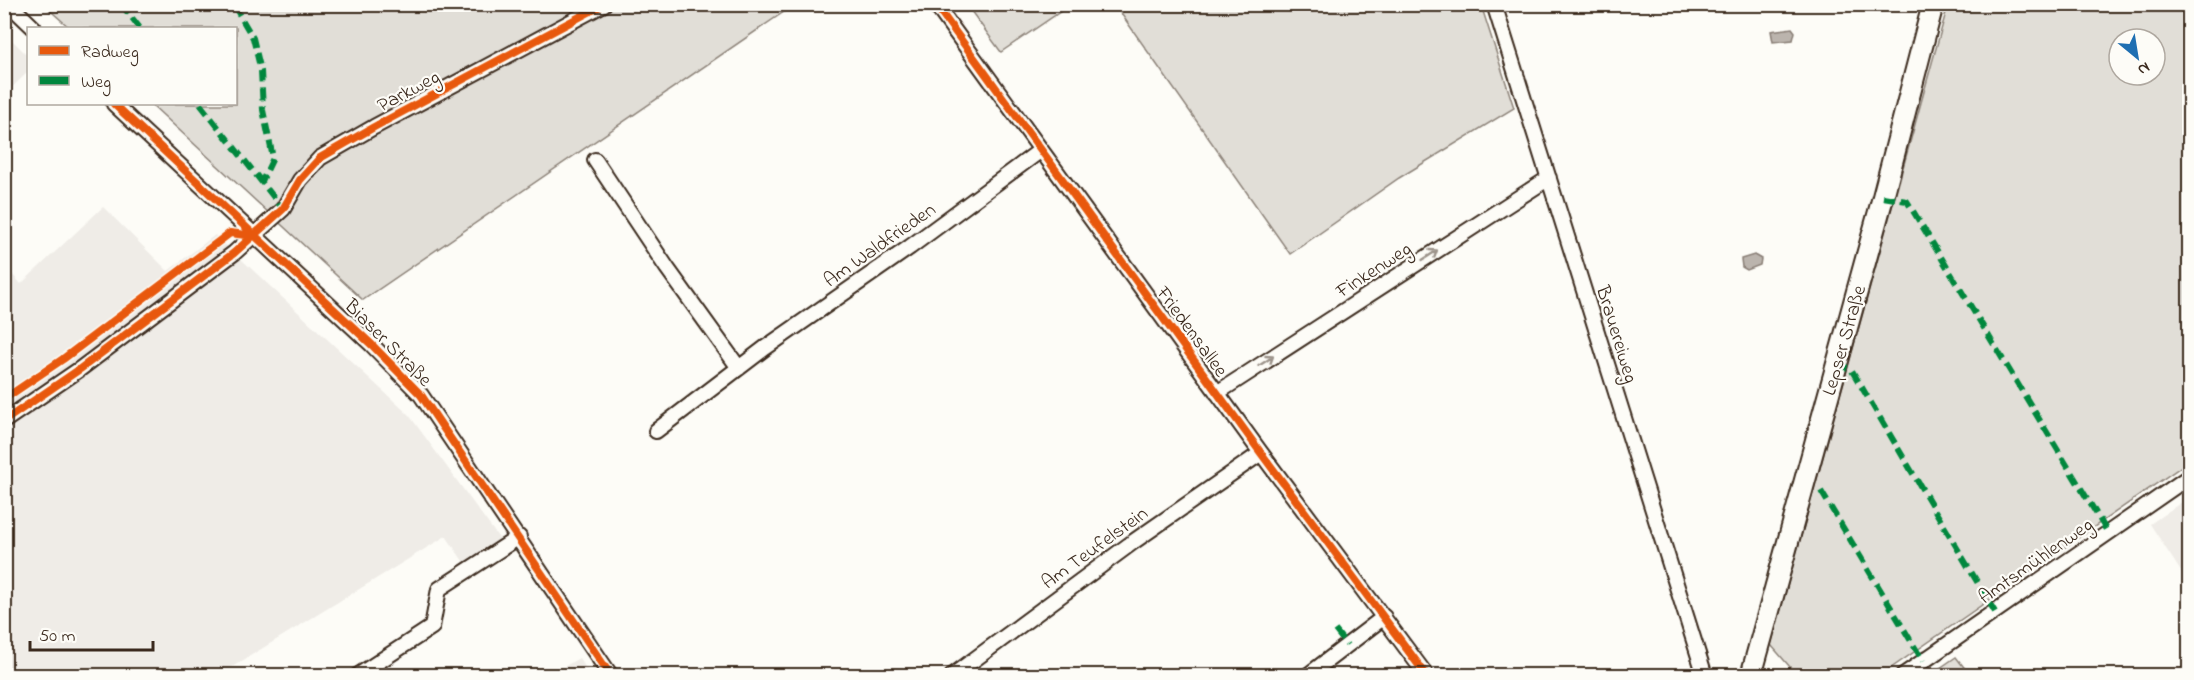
<svg xmlns="http://www.w3.org/2000/svg" width="2194" height="680" font-family="'Indie Flower',sans-serif">
<style>
.built{fill:#efece7}
.green{fill:#e1ded7;stroke:#8e847a;stroke-width:1.5;fill-rule:evenodd}
.water{fill:#bbb4ad;stroke:#887d74;stroke-width:1.5}
.lines{fill:none;stroke-linecap:round;stroke-linejoin:round}
.street-casing{stroke:#3b2a1e;stroke-width:18}
.secondary-casing{stroke:#3b2a1e;stroke-width:24}
.street{stroke:#fdfcf7;stroke-width:14}
.secondary{stroke:#fdfcf7;stroke-width:20}
.quiet{stroke:#00873e;stroke-width:6;stroke-dasharray:12 6;stroke-linecap:butt}
.cycleway-casing{stroke:#fdfcf7;stroke-width:11}
.cycleway{stroke:#e8590c;stroke-width:8}
.oneway{stroke:#9c938a}
.labels{text-anchor:middle;stroke-width:4.5;stroke-linejoin:round;paint-order:stroke}
.street-label{font-size:20px;fill:#3b2a1e;stroke:#fdfcf7}
</style>
<rect width="100%" height="100%" fill="#fdfcf7"/>
<filter id="ink" filterUnits="userSpaceOnUse"><feTurbulence type="fractalNoise" baseFrequency=".0167" numOctaves="2"/><feDisplacementMap in="SourceGraphic" scale="12" xChannelSelector="R" yChannelSelector="G"/><feConvolveMatrix kernelMatrix="1 2 1 2 8 2 1 2 1" color-interpolation-filters="sRGB"/></filter>
<g filter="url(#ink)">
<path class="built" d="M4,32L28,56V72L5,94Z
M103,207L168,271L215,235L409,415L501,541L465,564L446,536L219,675H5L4,265L21,284Z
M2189,497V584L2150,524Z
M579,658L591,675H550Z"/>
<path class="green" d="M973,4H1070V5L1001,52L968,7Z
M44,5H794L363,300L151,104H236V28H70Z
M1115,5H1481L1514,108L1399,178L1290,254Z
M1948,5H2189V461L1881,675H1797L1771,645ZM2119,39H2155V75H2119Z
M1956,657L1970,675H1930Z"/>
<path class="water" d="M1792,28L1795,32L1793,40L1773,42L1771,31Z
M1754,255L1761,259L1760,265L1747,270L1742,267L1741,259Z"/>
<g class="lines">
<defs>
<path id="street" d="M9,4L34,28
M935,4L1261,453L1427,676
M1494,4L1705,676
M114,104L372,345L421,395L611,676
M595,160L667,268L739,368
M1217,393L1549,178
M4,421L80,369L234,253L283,209L300,180L320,158L374,127L604,4
M656,431L765,348L910,247L1041,150
M357,676L432,627L439,589L519,537
M952,676L1133,542L1261,453
M1307,676L1384,617
M1902,676L2190,476"/>
<path id="secondary" d="M1751,676L1883,197L1933,4"/>
</defs>
<use href="#street" class="street-casing"/>
<use href="#secondary" class="secondary-casing"/>
<use href="#street" class="street"/>
<use href="#secondary" class="secondary"/>
<path class="quiet" d="M121,4L140,28
M236,4V9L253,38L261,71L263,110L273,158L262,181
M200,104L283,209
M1883,197L1907,201L2108,533
M1836,364L1851,369L1995,612
M1821,491L1923,661
M1335,630L1347,645"/>
<defs>
<path id="cycleway" d="M935,4L1261,453L1427,676
M114,104L372,345L421,395L611,676
M4,399L63,359L230,233L254,236
M4,421L80,369L234,253L283,209L300,180L320,158L374,127L604,4"/>
</defs>
<use href="#cycleway" class="cycleway-casing"/>
<use href="#cycleway" class="cycleway"/>
</g>
<defs><path id="oneway-shaft" d="M-6 0H5M1.5-3L5.5 0L1.5 3" fill="none" stroke-width="1.6" stroke-linecap="round" stroke-linejoin="round" transform="scale(1.5)"/></defs>
<g class="oneway">
<use href="#oneway-shaft" transform="translate(1430 255) rotate(-33)"/>
<use href="#oneway-shaft" transform="translate(1266 361) rotate(-33)"/>
</g>
</g>
<g class="labels">
<g class="street-label">
<text transform="translate(408 90) rotate(-28)" y="7">Parkweg</text>
<text transform="translate(879 244) rotate(-35)" y="7">Am Waldfrieden</text>
<text transform="translate(1373 269) rotate(-33)" y="7">Finkenweg</text>
<text transform="translate(1193 331) rotate(54)" y="7">Friedensallee</text>
<text transform="translate(1618 334) rotate(73)" y="7">Brauereiweg</text>
<text transform="translate(1843 340) rotate(-74)" y="7">Lepser Straße</text>
<text transform="translate(389 342) rotate(45)" y="7">Biaser Straße</text>
<text transform="translate(1094 547) rotate(-36)" y="7">Am Teufelstein</text>
<text transform="translate(2035 560) rotate(-35)" y="7">Amtsmühlenweg</text>
</g>
</g>
<rect width="2194" height="680" fill="none" stroke="#fdfcf7" stroke-width="24"/>
<rect x="12" y="12" width="2170" height="656" fill="none" stroke="#3b2a1e" stroke-width="2" filter="url(#ink)"/>
<rect x="27" y="27" width="210" height="78" fill="#fdfcf7" stroke="#afa8a0" stroke-width="1.5"/>
<rect x="39" y="46" width="30" height="9" fill="#e8590c" stroke="#afa8a0" stroke-width="1.5"/>
<text x="81" y="57" font-size="18" fill="#3b2a1e">Radweg</text>
<rect x="39" y="76" width="30" height="9" fill="#00873e" stroke="#afa8a0" stroke-width="1.5"/>
<text x="81" y="87" font-size="18" fill="#3b2a1e">Weg</text>
<g transform="translate(2137 57) rotate(150)"><circle r="28" fill="#fdfcf7" stroke="#afa8a0" stroke-width="1.5"/>
<path d="M0-4.5L10 22L0 15L-10 22Z" fill="#1f6fb2"/>
<text y="-9" font-size="16" font-weight="bold" text-anchor="middle" fill="#3b2a1e">N</text>
</g>
<path d="M30 641v9h123v-9" fill="none" stroke="#3b2a1e" stroke-width="3"/>
<text x="39" y="641" font-size="18" fill="#3b2a1e" stroke="#fdfcf7" stroke-width="4.5" paint-order="stroke">50 m</text>
</svg>
